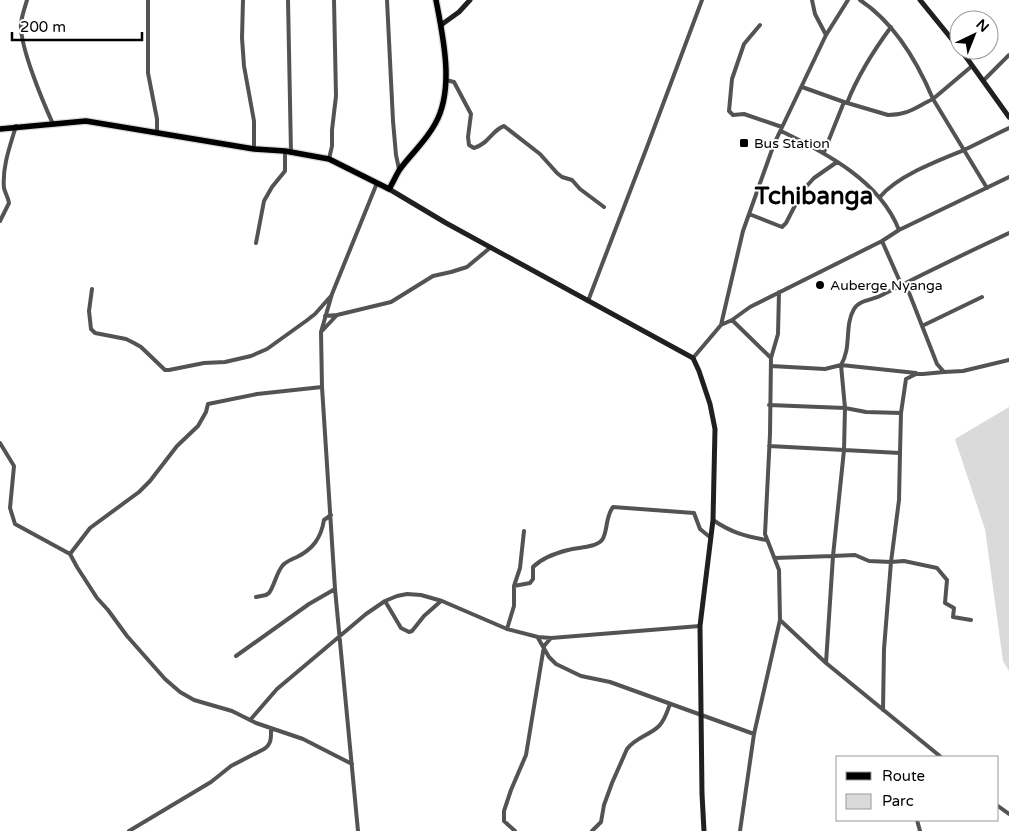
<svg xmlns="http://www.w3.org/2000/svg" width="1009" height="831" font-family="'Varela Round',sans-serif">
<style>
.green{fill:#dadada}
.lines{fill:none;stroke-linecap:round;stroke-linejoin:round}
.primary-casing{stroke:#dbdbdb;stroke-width:8}
.street{stroke:#535353;stroke-width:4}
.secondary{stroke:#202020;stroke-width:5}
.primary{stroke:#000;stroke-width:5.5}
.poi-dot{fill:#000;stroke:#fff;stroke-width:2}
.labels{text-anchor:middle;stroke-width:4;stroke-linejoin:round;paint-order:stroke}
.poi-label{font-size:14px;fill:#000;stroke:#fff;text-anchor:start}
.town-label{font-size:24px;font-weight:bold;fill:#000;stroke:#fff}
</style>
<rect width="100%" height="100%" fill="#fff"/>
<path class="green" d="M1009,407V671L1003,661L985,529L955,439Z"/>
<g class="lines">
<defs>
<path id="primary" d="M0,129L86,121L254,149L285,151L329,159L389,189C393,183 396,175 400,169C411,154 426,141 435,124C455,89 443,37 436,0"/>
</defs>
<use href="#primary" class="primary-casing"/>
<path class="street" d="M27,0C25,7 22,15 21,23C19,45 43,102 53,124
M148,0V73L157,119V132
M243,0L242,38L244,66L254,121V149
M288,0L291,153
M387,0L393,121L396,155L399,169
M812,0L815,14L826,35
M760,25L744,44L732,79L729,111L733,115L744,114L782,127
M972,66L933,99L987,188
M446,80L454,82L471,114L468,137L469,145L474,148C489,144 492,130 504,126L540,154L557,173L562,177L572,180L580,189L604,207
M983,81L1009,55
M802,87L844,102
M847,103C858,75 874,50 891,27
M781,131C826,153 880,181 899,230
M824,152L844,102L888,115C908,115 916,107 933,99C917,61 895,23 860,0
M329,159L332,146V130L336,96L334,0
M880,197C897,176 939,160 964,150C979,143 994,135 1009,128
M749,214L782,227L786,223L803,190L814,178L837,162
M0,221L9,203C8,197 5,193 4,188C2,167 10,146 16,126
M882,241L901,284L908,290L937,364L944,372L963,371L1009,360
M256,243L264,201L272,187L285,171V151
M92,289L89,311L91,329L95,333L126,339L134,343L141,347L165,370H169L204,363L225,362L251,356L267,349L306,321L315,314L331,296
M588,301L647,147L702,0
M325,316L337,315L391,302L433,276L451,272L467,267L491,247
M732,320L771,358
M721,325L743,231L774,144L826,35L848,0
M922,326L982,297
M321,332L337,315
M693,358L721,325L732,320L750,307L882,241L899,230L1009,177
M771,366L825,369L841,365C852,347 844,326 854,309C859,300 872,300 880,296C923,274 966,253 1009,233
M923,374L944,372
M769,405L845,408L844,450L900,453L901,413L906,379L916,374H924
M901,413L866,412L845,408L841,365L916,373
M0,443L14,466L10,508L15,524L70,554L77,567L97,598L108,610L127,636L165,679L180,692L194,700L232,711L256,723L303,739L352,764
M769,446L844,450L833,556L774,558
M713,520C732,533 745,536 766,540
M70,554L90,528L139,492L150,481L177,446L198,426L206,412L208,404L257,394L322,387
M514,586L530,583L533,579V567C542,558 556,553 568,550C578,547 595,548 602,540C608,532 605,517 613,507L694,513L700,529L711,538
M256,597L266,595L269,593C275,585 276,573 283,565C287,561 292,559 297,557C313,549 321,538 324,520L331,515
M385,601L401,628L409,632L412,631L424,616L441,601
M780,620L826,663L941,757
M507,629L514,606V586L520,568L524,531
M538,638L549,657L556,664L581,676L610,682L754,734
M236,656L309,604L335,589
M826,663L833,556L855,555L869,561L891,562L899,500L900,453
M883,710L884,649L891,562L904,561L937,568L947,580L945,603L954,608L953,617L971,620
M251,719L277,689L366,614L385,601L397,596L407,594L421,595L442,601L507,629L538,637L551,638L700,626
M998,806L1009,814
M917,820L920,831
M129,831L211,782L231,766L264,749C272,744 271,737 271,728
M358,831L335,589L322,387L321,332L332,294L377,183
M515,831L504,821V811L511,790L526,755L544,646L551,638
M592,831L601,822L604,805L612,783L627,749C635,738 650,735 659,726C665,720 667,712 670,704
M740,831L754,734L780,620L779,570L765,534L770,434L771,358L778,334L779,292"/>
<path class="secondary" d="M920,0L959,48
M441,25L459,12L470,0
M961,50L1009,117
M389,189L446,223L693,358L699,371L710,404L715,429L713,520L700,626L702,794L704,831"/>
<use href="#primary" class="primary"/>
</g>
<g class="poi-dot">
<rect x="739" y="138" width="10" height="10" rx="2.5"/>
<circle cx="820" cy="285" r="5"/>
</g>
<g class="labels">
<g class="poi-label">
<text x="754" y="148">Bus Station</text>
<text x="830" y="290">Auberge Nyanga</text>
</g>
<g class="town-label">
<text x="814" y="204">Tchibanga</text>
</g>
</g>
<rect x="836" y="756" width="162" height="65" fill="#ffffff" stroke="#999999"/>
<rect x="846" y="772" width="25" height="8" fill="#000000" stroke="#999999"/>
<text x="882" y="781" font-size="15" fill="#000000">Route</text>
<rect x="846" y="794" width="25" height="15" fill="#dadada" stroke="#999999"/>
<text x="882" y="806" font-size="15" fill="#000000">Parc</text>
<g transform="translate(974 35) rotate(43)"><circle r="24" fill="#ffffff" stroke="#999999"/>
<path d="M0-4L9 19L0 12L-9 19Z" fill="#000000"/>
<text y="-8" font-size="14" font-weight="bold" text-anchor="middle" fill="#000000">N</text>
</g>
<path d="M12 32v8h130v-8" fill="none" stroke="#000000" stroke-width="2.5"/>
<text x="20" y="32" font-size="15" fill="#000000" stroke="#ffffff" stroke-width="4" paint-order="stroke">200 m</text>
</svg>
